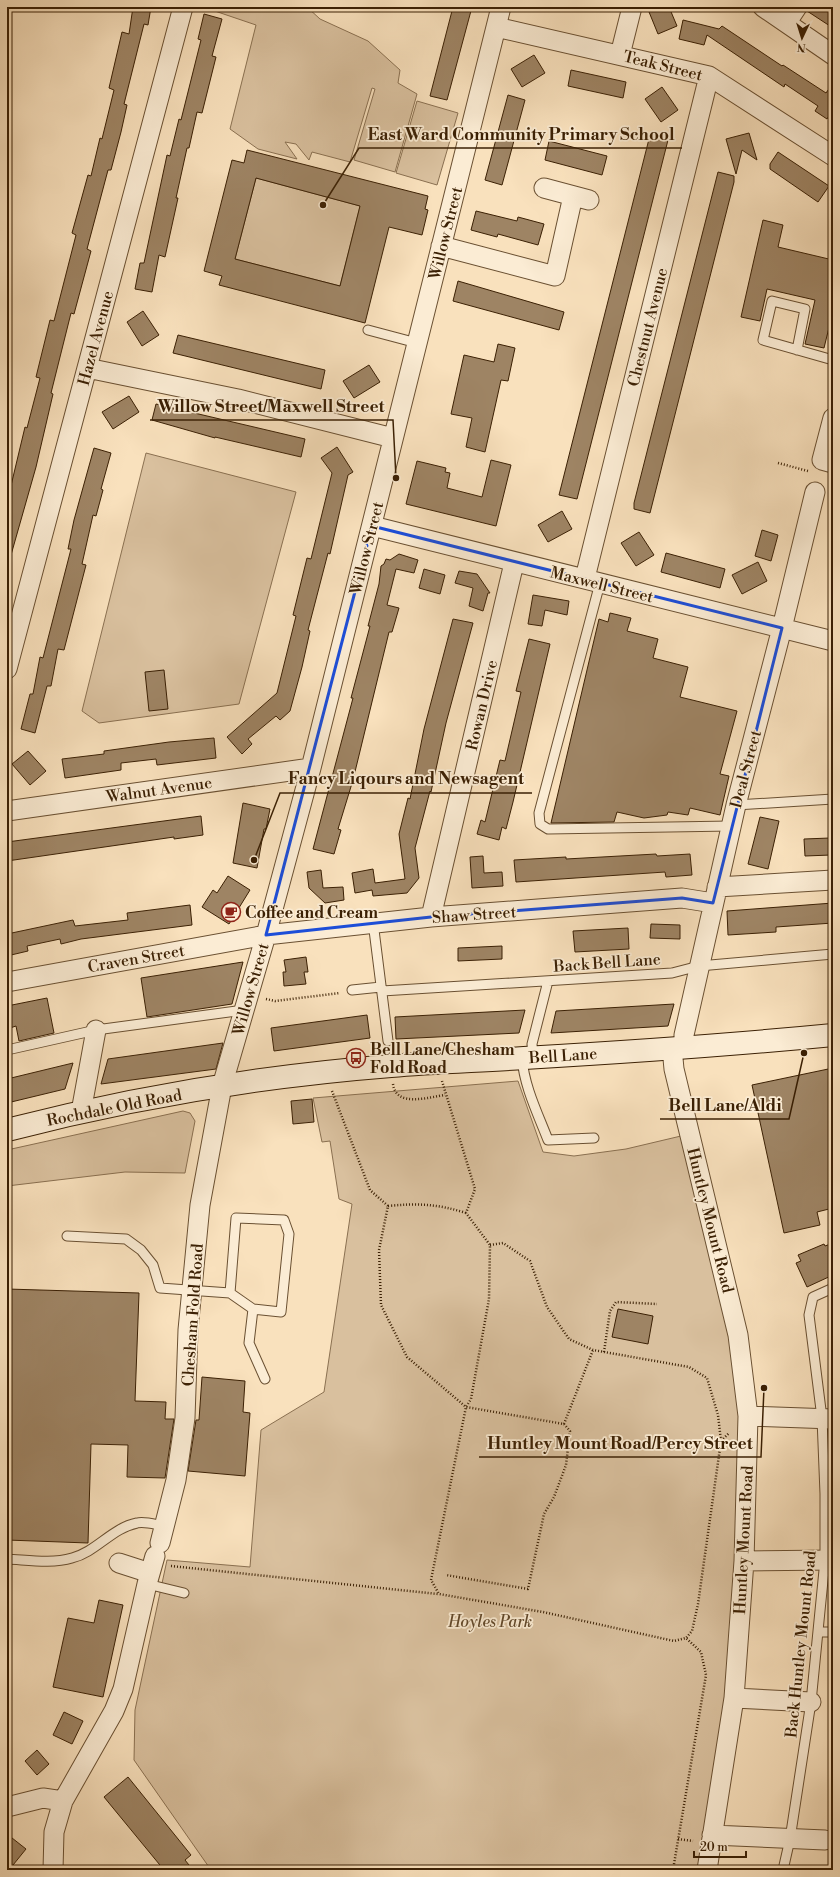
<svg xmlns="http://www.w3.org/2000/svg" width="840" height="1877" font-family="'Libre Bodoni',serif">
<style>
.green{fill:#d9c09e;stroke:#8a7051}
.building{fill:#9e8464;stroke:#3b2004;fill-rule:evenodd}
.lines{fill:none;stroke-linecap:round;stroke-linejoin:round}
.lane-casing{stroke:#6a5032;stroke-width:11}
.street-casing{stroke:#6a5032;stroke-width:21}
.secondary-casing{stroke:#3b2004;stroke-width:24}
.path{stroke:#3b2004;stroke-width:2.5;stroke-dasharray:1 2;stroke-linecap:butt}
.lane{stroke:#fbecd4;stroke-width:9}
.street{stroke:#fbecd4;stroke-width:19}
.secondary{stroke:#fbecd4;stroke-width:22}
.marked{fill:none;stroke:#1d4ed8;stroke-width:3;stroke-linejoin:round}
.labels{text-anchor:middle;stroke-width:3.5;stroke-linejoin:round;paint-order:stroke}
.street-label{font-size:16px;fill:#3b2004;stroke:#fbecd4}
.poi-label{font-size:16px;font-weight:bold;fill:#3b2004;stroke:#fbecd4;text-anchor:start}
.park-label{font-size:16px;font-style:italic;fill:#62482a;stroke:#fbecd4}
.leader{fill:none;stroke:#3b2004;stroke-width:1.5}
.callout-dot{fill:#3b2004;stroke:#fbecd4;stroke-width:1.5}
.callout-label{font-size:17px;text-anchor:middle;font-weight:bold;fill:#3b2004;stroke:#fbecd4;stroke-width:3.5;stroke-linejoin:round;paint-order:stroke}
</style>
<rect width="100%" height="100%" fill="#f9e1bd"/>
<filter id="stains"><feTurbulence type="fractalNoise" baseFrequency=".005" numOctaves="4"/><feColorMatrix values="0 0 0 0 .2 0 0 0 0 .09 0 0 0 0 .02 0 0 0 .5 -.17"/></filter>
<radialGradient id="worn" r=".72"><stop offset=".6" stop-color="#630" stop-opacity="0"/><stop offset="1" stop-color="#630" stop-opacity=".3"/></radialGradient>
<path class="green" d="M203,7H307L320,19L368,41L400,70L398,83L417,94L395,172L354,160L375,89L372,88L350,162L312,152L309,160L296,144L285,142L297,159L258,149L230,129L256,25Z
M417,101L458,113L437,185L396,173Z
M256,178L360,206L340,286L235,259Z
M146,453L296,492L239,704L99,723L82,711Z
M518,1081L543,1152L574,1156L626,1149L681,1136L738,1335L744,1561L708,1870H211L134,1760L135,1710L167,1560L250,1567L261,1430L324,1392L352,1204L339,1199L330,1141L322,1142L313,1098Z
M183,1111L190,1113L195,1121L185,1173L125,1172L7,1186V1150Z"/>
<path class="building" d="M133,7H151L148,25L144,24L124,104L127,105L121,132L111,170H108L87,249L91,251L74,314L71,313L51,393L53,394L36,467L11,555H7V508L11,495L9,494L25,427L27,428L40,378L36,377L50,320L54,321L76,235L72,233L88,175L91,176L100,138L102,139L114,90L109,88L122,32L129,34Z
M453,7H472L447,100L430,96Z
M647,7H669L677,26L658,34Z
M808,7H833V28L807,11Z
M204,14L222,19L212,56L216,57L202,113L197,112L189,148H187L176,198H178L165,257L159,255L152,292L135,289L140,263H144L167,155L170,156L179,119L181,120L201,40L198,39Z
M683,20L719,29L722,26L782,66L783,65L826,93L833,83V115L830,114L827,119L815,111L818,106L785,84L784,87L707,35L704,45L679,39Z
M534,55L545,73L522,87L511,69Z
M571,70L626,82L623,98L568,86Z
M662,87L678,110L661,122L645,99Z
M508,95L525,100L502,185L485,180Z
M749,133L757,160L742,150L736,174L726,139Z
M650,135L668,140L577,499L559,495Z
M549,141L607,156L602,175L545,160Z
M247,150L428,196L425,209L428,210L422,235L389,227L365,323L219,285L222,276L204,271L232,160L244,163ZM256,178L360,206L340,286L235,259Z
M778,152L829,186L818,202L770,169V164Z
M718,172L734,176V182L650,513L634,509V503Z
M476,211L517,221L518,217L544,224L538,245L498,234L497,237L471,230Z
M763,220L783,225L778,247L833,260V311L824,348L805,344L815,300L767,289L760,321L741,317Z
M458,281L564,312L559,330L453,301Z
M143,311L159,335L142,346L127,322Z
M178,335L325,370L321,389L173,353Z
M498,344L515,348L508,381L501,380L485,452L466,447L472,418L451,414L464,355L494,362Z
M369,365L380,382L354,398L343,381Z
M129,396L139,412L113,429L102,412Z
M156,404L305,439L301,457L215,437V438L152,420Z
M337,447L353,472L348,475L330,554L328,553L308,630L310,631L302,667L290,711L280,720L276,716L248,739L252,744L242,754L227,737L277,693L296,616L293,615L307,558L311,559L332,473L321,458Z
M94,448L111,453L101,489L103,490L96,516L93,515L82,564L86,565L64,650L58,649L51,686H47L35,733L21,729L30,694H33L40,657L43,658L71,549H68L74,520Z
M491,460L511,465L496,526L406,504L417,461L446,468L445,472L450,473L447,488L482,497Z
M562,511L572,529L548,542L538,525Z
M762,530L778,535L771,561L755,556Z
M639,532L654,555L636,566L621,543Z
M666,553L725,569L720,588L661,572Z
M399,554L418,560L414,573L396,569L387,605L399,608L392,632H389L353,780L338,829L341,830L334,854L313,849L353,698H351L370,626H368L379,584L381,566L384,564L386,559L390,560Z
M758,562L767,581L742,594L732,575Z
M424,569L445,575L440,594L419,588Z
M459,571L477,574L490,593H488L483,611L469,606L473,588L455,583Z
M533,595L569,601L567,615L545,610L542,626L528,624Z
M610,613L631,618L627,631L658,639L653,658L688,667L680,697L737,711L720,774L729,776L720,815L690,808L688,815L668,812L667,815L644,818L617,812L614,822L551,823L599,619L608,622Z
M453,619L473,623L446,723L431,792L430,791L415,848L419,878L407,893L373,896L372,890L355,893L352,873L373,869L375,883L405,879L399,834L408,798L410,799L424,729Z
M529,639L550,644L513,802L506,829L502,827L499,840L477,834L481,820L485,822L500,760L505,761L521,692L516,691Z
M164,670L168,709L149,711L145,672Z
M214,738L216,758L157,765L156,759L121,763V770L65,778L62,759L104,754V751L169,742Z
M28,751L46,771L30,785L12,764Z
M243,803L270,809L266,829H264L257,868L233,863Z
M201,816L203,835L174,839V837L7,861V842Z
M760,817L779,821L768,869L748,864Z
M830,838L831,855L805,856L804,839Z
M656,854L657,856L690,854L692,875L666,877L665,872L516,882L514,860L566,857V859Z
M483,856L484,873L502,872L503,886L472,888L470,857Z
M321,870L323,888L343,887L344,900L325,903L309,888L307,872Z
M228,876L250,890L229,924L202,907L213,890L217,893Z
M833,903V923L776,927V932L728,935L727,911Z
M190,905L192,925L81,939L61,944L60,939L27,946L28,951L11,955L7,934L73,920L75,926L128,920L127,913Z
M651,924L680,925V939L650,938Z
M628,928L629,949L575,952L573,931Z
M502,946V959L458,961V948Z
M306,957L308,972H304L306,984L284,986L283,972H286L284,960Z
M243,962L232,1004L147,1017L141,978Z
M47,998L54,1033L19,1041L16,1026L7,1029V1006Z
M674,1004L668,1026L551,1033L556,1011Z
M525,1010L519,1033L396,1039L395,1017Z
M367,1015L370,1038L274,1051L271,1028Z
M223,1043L216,1069L101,1084L108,1059Z
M73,1063L65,1089L7,1103V1079Z
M833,1068V1208L817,1212L820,1225L784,1233L752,1085Z
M312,1099L314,1122L293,1124L291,1101Z
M833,1243V1275L807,1287L796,1263L801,1261L798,1255L824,1244L825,1246Z
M7,1289L139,1293L135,1401L166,1402L165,1419H174L165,1478L127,1477L128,1445L91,1444L88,1543L7,1540Z
M618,1309L653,1316L648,1344L612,1337Z
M202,1377L245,1381L243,1412L250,1413L245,1476L188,1471L196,1420H199Z
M99,1600L123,1605L103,1697L53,1687L68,1618L94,1623Z
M64,1712L83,1721L72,1744L53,1735Z
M37,1750L49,1764L37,1775L25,1761Z
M128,1777L191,1855L185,1860L193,1870H164L104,1797Z
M7,1834L26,1849L9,1870H7Z"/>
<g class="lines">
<defs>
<path id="lane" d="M368,330L417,343
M797,350L805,309L772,301L763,340L833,360
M600,583L539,813L540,824L548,829L731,826
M736,805L833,799
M373,922L388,1041
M352,990L381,987
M382,991L672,973L699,966L833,954
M7,1050L96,1030L244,1010
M533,1057L532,1044L548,981
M522,1058C524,1086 538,1114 548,1140L594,1138
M67,1236L126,1239L141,1250L153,1265L160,1288L230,1293L253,1309L281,1312L289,1234L284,1220L236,1218L230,1293
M253,1309L249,1343L265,1379
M7,1559C28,1560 52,1564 72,1558C96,1552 112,1528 137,1523C145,1521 157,1525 165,1526
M147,1584L184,1593
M819,1632H833
M783,1870L790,1839L811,1702L825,1560V1494L822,1418L809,1315L813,1297L833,1288"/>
<path id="street" d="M763,7L833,55
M787,22L797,7
M496,27L709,76L833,156
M620,55L632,7
M544,188L589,200
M441,246L555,276L573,196
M87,368L238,399L393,438
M833,418L822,460L833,463
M372,526L833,641
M585,578L709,76
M7,669L183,7
M7,811L311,768
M717,887L833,880
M431,917L514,563
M7,982L266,935L431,917L682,898L713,903
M684,1047V1035L736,805L782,628L815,492
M672,1048L674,1069L738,1335L748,1416L744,1561L734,1698L707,1870
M81,1112L96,1030
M748,1416L833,1419
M160,1543L176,1480L185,1418L188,1330L200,1205L222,1086L266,935L311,768L501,7
M744,1561L833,1560
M119,1563L150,1573
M734,1698L811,1702
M7,1807L43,1798L63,1801
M712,1835L825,1840
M53,1870L54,1832L63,1801L114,1711L123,1689L147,1584L155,1556"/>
<path id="secondary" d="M7,1130C132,1098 262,1076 391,1066C435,1062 480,1061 524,1058C627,1052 730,1045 833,1035"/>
</defs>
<use href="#lane" class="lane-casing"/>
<use href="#street" class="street-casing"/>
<use href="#secondary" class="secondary-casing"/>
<path class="path" d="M778,463L808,471
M266,999L275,1001L340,993
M442,1081L475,1189L466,1213L490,1245L489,1299L471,1399L466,1407L431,1580L439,1594L543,1612L674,1641L686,1638L692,1631L698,1604L721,1441L729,1433
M393,1084C396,1108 429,1097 445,1095
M332,1091L370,1190L388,1206L379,1250L381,1305L407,1357L466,1407L564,1424L570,1431L566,1465L554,1497L544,1514L528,1589L446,1575
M388,1206C417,1203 438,1204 466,1213
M490,1245L503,1243L530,1261L547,1307L569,1339L593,1350L689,1367L707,1378L718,1415L721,1441
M604,1352L610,1311L616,1302L657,1304
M564,1424L593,1350
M171,1566L438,1594
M678,1839L693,1841
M673,1870L706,1675L701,1652L686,1638"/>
<use href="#lane" class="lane"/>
<use href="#street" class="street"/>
<use href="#secondary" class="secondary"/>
</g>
<path class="marked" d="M372,526L782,628L713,903L682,898L431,917L266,935Z"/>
<defs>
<symbol id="cafe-ring" viewBox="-11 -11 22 22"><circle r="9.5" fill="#fbecd4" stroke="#8f2418" stroke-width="1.5"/><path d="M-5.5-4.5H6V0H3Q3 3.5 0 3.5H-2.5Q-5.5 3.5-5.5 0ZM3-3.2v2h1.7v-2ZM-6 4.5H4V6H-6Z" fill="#8f2418"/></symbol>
<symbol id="bus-ring" viewBox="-11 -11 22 22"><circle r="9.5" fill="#fbecd4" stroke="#8f2418" stroke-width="1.5"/><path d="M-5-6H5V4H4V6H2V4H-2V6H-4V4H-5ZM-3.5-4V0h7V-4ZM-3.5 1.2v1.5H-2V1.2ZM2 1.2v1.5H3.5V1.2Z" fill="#8f2418"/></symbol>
</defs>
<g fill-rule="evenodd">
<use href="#cafe-ring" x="220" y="901" width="22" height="22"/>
<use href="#bus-ring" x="345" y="1047" width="22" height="22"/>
</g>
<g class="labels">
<g class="street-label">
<text transform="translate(663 65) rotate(14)" y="6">Teak Street</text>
<text transform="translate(445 233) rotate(-76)" y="6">Willow Street</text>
<text transform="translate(647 327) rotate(-76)" y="6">Chestnut Avenue</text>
<text transform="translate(95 338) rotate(-75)" y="6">Hazel Avenue</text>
<text transform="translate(366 548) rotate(-76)" y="6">Willow Street</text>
<text transform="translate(602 584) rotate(14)" y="6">Maxwell Street</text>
<text transform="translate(481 705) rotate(-77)" y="6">Rowan Drive</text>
<text transform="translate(745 769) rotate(-75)" y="6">Deal Street</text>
<text transform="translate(159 789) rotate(-8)" y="6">Walnut Avenue</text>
<text transform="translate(474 914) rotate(-4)" y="6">Shaw Street</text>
<text transform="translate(136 958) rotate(-10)" y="6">Craven Street</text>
<text transform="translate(607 962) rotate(-4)" y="6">Back Bell Lane</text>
<text transform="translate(250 989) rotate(-74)" y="6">Willow Street</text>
<text transform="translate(563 1055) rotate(-4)" y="6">Bell Lane</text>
<text transform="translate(114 1107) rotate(-11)" y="6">Rochdale Old Road</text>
<text transform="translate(711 1220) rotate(76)" y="6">Huntley Mount Road</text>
<text transform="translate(192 1315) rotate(-86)" y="6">Chesham Fold Road</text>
<text transform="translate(743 1540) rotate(-87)" y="6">Huntley Mount Road</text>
<text transform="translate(800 1644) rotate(-84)" y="6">Back Huntley Mount Road</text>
</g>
<g class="poi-label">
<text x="245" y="918">Coffee and Cream</text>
<text x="370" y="1055">Bell Lane/Chesham<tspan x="370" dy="18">Fold Road</tspan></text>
</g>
<g class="park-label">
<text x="490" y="1627">Hoyles Park</text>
</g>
</g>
<path class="leader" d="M323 205L359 148H682M396 478L393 420H150M254 860L280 793H532M804 1053L789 1119H660M764 1388L761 1457H479"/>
<g class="callout-dot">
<circle cx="323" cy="205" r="4"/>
<circle cx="396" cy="478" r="4"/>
<circle cx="254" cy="860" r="4"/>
<circle cx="804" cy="1053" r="4"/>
<circle cx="764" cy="1388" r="4"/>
</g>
<g class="callout-label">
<text x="521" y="140">East Ward Community Primary School</text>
<text x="271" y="412">Willow Street/Maxwell Street</text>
<text x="406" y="784">Fancy Liqours and Newsagent</text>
<text x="725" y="1111">Bell Lane/Aldi</text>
<text x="620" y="1449">Huntley Mount Road/Percy Street</text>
</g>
<rect width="840" height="1877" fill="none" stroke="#f9e1bd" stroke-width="24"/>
<rect x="8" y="8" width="824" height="1861" fill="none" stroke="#3b2004" stroke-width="2"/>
<rect x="12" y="12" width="816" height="1853" fill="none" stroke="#3b2004"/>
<g transform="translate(802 38) rotate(184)" stroke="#fbecd4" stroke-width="3" paint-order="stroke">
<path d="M0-3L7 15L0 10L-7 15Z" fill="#3b2004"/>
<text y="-6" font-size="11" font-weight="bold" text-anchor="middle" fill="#3b2004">N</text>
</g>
<path d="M694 1851v6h52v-6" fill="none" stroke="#3b2004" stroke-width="2"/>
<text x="700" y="1851" font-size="12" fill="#3b2004" stroke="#fbecd4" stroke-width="3" paint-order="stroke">20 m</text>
<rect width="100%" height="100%" filter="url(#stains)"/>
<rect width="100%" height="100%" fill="url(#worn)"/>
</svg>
